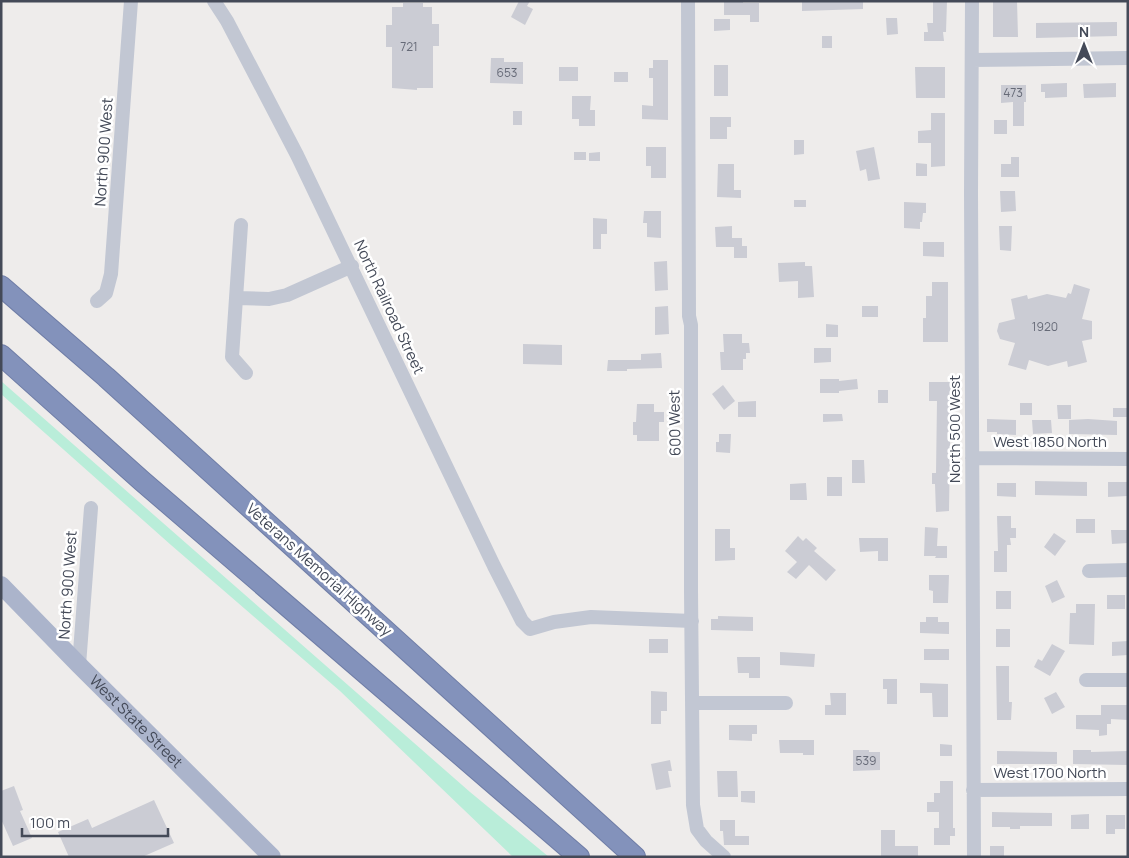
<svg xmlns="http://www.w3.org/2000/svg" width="1129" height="858" font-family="Manrope,sans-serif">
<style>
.green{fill:#b9edd9}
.building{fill:#cbccd4}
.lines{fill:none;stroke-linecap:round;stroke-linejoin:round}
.highway-casing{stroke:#6f7da6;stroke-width:22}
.minor{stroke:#c2c7d3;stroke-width:14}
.major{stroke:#abb4cb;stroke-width:18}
.highway{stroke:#8392bb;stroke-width:20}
.labels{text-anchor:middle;stroke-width:5;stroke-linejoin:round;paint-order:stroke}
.number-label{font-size:12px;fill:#666a77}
.street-label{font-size:15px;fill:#444a58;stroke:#fff}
</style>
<rect width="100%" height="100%" fill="#eeeceb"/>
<path class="green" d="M1,381L470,792L549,857H513L340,691L171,545L1,394Z"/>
<path class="building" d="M519,1H530L527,6L533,9L525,25L511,17Z
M724,1H743V3H759V22H750V15H724Z
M802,1H863V9L802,11Z
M933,1H947L946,32H943L944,41H924V32H928L927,23H933Z
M993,1H1017L1018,37H993Z
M403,3H423V7H432V24H439V46H433V88H417V90L392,88V47H386V25H392V7H403Z
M886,18H897L898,34L887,35Z
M714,19H730V30L714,31Z
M1117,22V36L1036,38V23Z
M822,36H832V48H822Z
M491,58H504V62H523V84L490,83Z
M653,60H668V120L642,119V105L653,106V78H649V68H653Z
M714,65H728V96H714Z
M559,67H578V81H559Z
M915,67H945V98H916Z
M614,72H628V82H614Z
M1067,83V97L1045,98V92H1041V84Z
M1116,83V97L1084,98L1083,84Z
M1001,85H1026V102H1024V126H1013V102L1001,103Z
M572,96H591L590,110H595V126H579V119H572Z
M513,111H522V125H513Z
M931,113H945V166L931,167V143H918V131L931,130Z
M710,117H731V127H727V139H710Z
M994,120H1007V134H994Z
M794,140H804V154L794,155Z
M646,147H666V178H651V166H646Z
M874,147L880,179L868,181L866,169L860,171L856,151Z
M574,152H586V160H574Z
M600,152V161H589V153Z
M1011,157H1019V177H1001V164H1011Z
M916,163L927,164V176H916Z
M718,164H734V190H741V198L717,197Z
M1000,191H1015L1016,211L1001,212Z
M794,200H806V207H794Z
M904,202L926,203V213H923L922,222H920V229L904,228Z
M644,211H661V238L647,237V223H643Z
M593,218L607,219V234H601V249H593Z
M732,226V238H742V246H747V258H734V247H716L715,227Z
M999,226H1012L1011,251L1000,250Z
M923,242H944V257L923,256Z
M667,261L668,290L655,291L654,262Z
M805,262V266H812L814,297L798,298V281L779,282L778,263Z
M932,282H948V342H923V318H926V296H932Z
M1074,284L1090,289L1082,319L1092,321V339L1082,341L1087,362L1068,367L1067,361L1048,366L1029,360L1026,370L1008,365L1015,343L1000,339L997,331L999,323L1015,319L1011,299L1027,295L1028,299L1047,294L1066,298L1068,293L1071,294Z
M668,306L669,334L655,335V307Z
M862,306H878V317H862Z
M826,324L838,325V337H826Z
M723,334H742V343H749L750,353H746V359H743V370H721L720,352H724Z
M523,344L562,345V365L523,364Z
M814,348H831V362L814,363Z
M661,353L662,368L627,369V371H607L608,360H641V354Z
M820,379H839V381L857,379L858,389L839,391V393H820Z
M929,382H951L949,511L936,512L935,484H932V473H936L937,401H929Z
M723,385L735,401L724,410L712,394Z
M878,390H888V403H878Z
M756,401V417H738V402Z
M1020,403H1032V415H1020Z
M637,404H654V412H664V422H659V441H637V435H633V422H636Z
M1057,405H1071V419H1058Z
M1113,408H1127V417H1113Z
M823,414H842L843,421L823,422Z
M987,419L1016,420V435L997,434V432H987Z
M1088,419L1117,421V435L1069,434V420Z
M1032,420H1051L1052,433L1033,434Z
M719,434H731L730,453L716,452V442H719Z
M852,460H864L865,483H852Z
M827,477H842V496H827Z
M1035,481L1087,482V496L1035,495Z
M1108,482H1127V496L1108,497Z
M806,483L807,500H790V484Z
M997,483H1016V497L997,496Z
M997,516H1011V528H1016V538H1010L1011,545H1007V572H994V551H998Z
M1076,519H1095V533H1076Z
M925,527L938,528L937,546H947V558H935L936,556H924Z
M715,529H730V548H735V560L715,561Z
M1111,530H1128V543L1112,544Z
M1054,533L1066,541L1055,556L1044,547Z
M798,536L803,541L806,538L817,548L814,551L836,570L826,581L809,565L796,579L787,572L797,562L785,551Z
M859,538H888V561H878V551L860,552Z
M929,575H949L948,603H933V591L929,590Z
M1057,580L1065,597L1052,603L1045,586Z
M996,591H1011V609H996Z
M1107,595H1125V609H1107Z
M1076,604H1095L1094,645L1069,644L1070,613H1076Z
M718,616L753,617V631L711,630V619H718Z
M926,617H938V622H949V634L920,633V622H926Z
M996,629H1010V647H996Z
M649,639H668V653H649Z
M1128,641V655L1112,656V642Z
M1052,644L1065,651L1050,676L1034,667L1038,659L1042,661Z
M924,649H949V660H924Z
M780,652L815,654L814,667L780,665Z
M737,657H760V678H749V673H738Z
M996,666H1009V702H1012L1011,720H997Z
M883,679H897V704H887V689H883Z
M920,683L948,684V717H933L932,693H920Z
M651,691L667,692V711H661V724H651Z
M1056,692L1065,707L1052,714L1044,698Z
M830,693H846V715H825V705H831Z
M1101,705H1128V720L1111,719V724H1107V735L1099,736V730L1076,729V715H1101Z
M729,725H757V734H752V741L729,740Z
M779,740H814V755H803V753H780Z
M940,744L952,745V756H940Z
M853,750H869V752H880V770L853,771Z
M1073,750H1091V752L1128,751V765L1073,764Z
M997,751L1057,752V764H997Z
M670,760L672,771H668L671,787L656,790L651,764Z
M717,771H737L738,797H718Z
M940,781H953V828H955V836H950V845H934V828H939V812H927V802H934V793H940Z
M14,786L23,810L20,811L32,838L13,846L1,819V791Z
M741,791H755V803L741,802Z
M154,800L174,843L142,857H69L58,832L88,819L92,828Z
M992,812L1052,813V826H1020V829H1010V827H992Z
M1089,814V829H1071V815Z
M1106,815H1125V829H1115V834H1106Z
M720,820H735V836H749V845H724L723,831H720Z
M881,830H895V846H918V857H881Z
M990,846H1004V857H990Z"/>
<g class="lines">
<defs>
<path id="highway" d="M1,286L106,377L635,857
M1,355L142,481L579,857"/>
</defs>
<use href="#highway" class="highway-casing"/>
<path class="minor" d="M214,1L227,21L297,155L494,566L522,621L530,629L554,622L591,617L692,621
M688,1L689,316L691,325V591L693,805L697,829L706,841L724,857
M972,1L971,193L974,857
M972,60L1128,58
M241,225L232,357L246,373
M237,298L269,299L287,295L352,266
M97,301L106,293L111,274L131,1
M972,458L1128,459
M1089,571L1128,570
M79,665L91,508
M1086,680H1128
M693,703H786
M973,790L1128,789"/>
<path class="major" id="s1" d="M1,585L79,665L272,857"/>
<use href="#highway" class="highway"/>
</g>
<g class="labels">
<g class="number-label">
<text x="409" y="51">721</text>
<text x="507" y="77">653</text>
<text x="1013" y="97">473</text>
<text x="1045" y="331">1920</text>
<text x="866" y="765">539</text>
</g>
<g class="street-label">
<text transform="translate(104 152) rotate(-86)" y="5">North 900 West</text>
<text transform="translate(389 307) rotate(65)" y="5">North Railroad Street</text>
<text transform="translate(675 423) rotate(-91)" y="5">600 West</text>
<text transform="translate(955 429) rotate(-90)" y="5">North 500 West</text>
<text x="1050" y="447">West 1850 North</text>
<text transform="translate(319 570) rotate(42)" y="5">Veterans Memorial Highway</text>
<text transform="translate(68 585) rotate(-86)" y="5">North 900 West</text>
<text dy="5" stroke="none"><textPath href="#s1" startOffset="192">West State Street</textPath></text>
<text x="1050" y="778">West 1700 North</text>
</g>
</g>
<rect width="1129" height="858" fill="none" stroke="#444a58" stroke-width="5"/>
<g transform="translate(1084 45)" stroke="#ffffff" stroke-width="4" paint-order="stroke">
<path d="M0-4L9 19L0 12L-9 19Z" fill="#444a58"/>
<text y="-8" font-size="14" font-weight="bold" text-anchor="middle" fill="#444a58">N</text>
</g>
<path d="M22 828v8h146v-8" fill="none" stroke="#444a58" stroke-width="2.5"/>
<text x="30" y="828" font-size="15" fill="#444a58" stroke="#ffffff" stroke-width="4" paint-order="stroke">100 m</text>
</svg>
